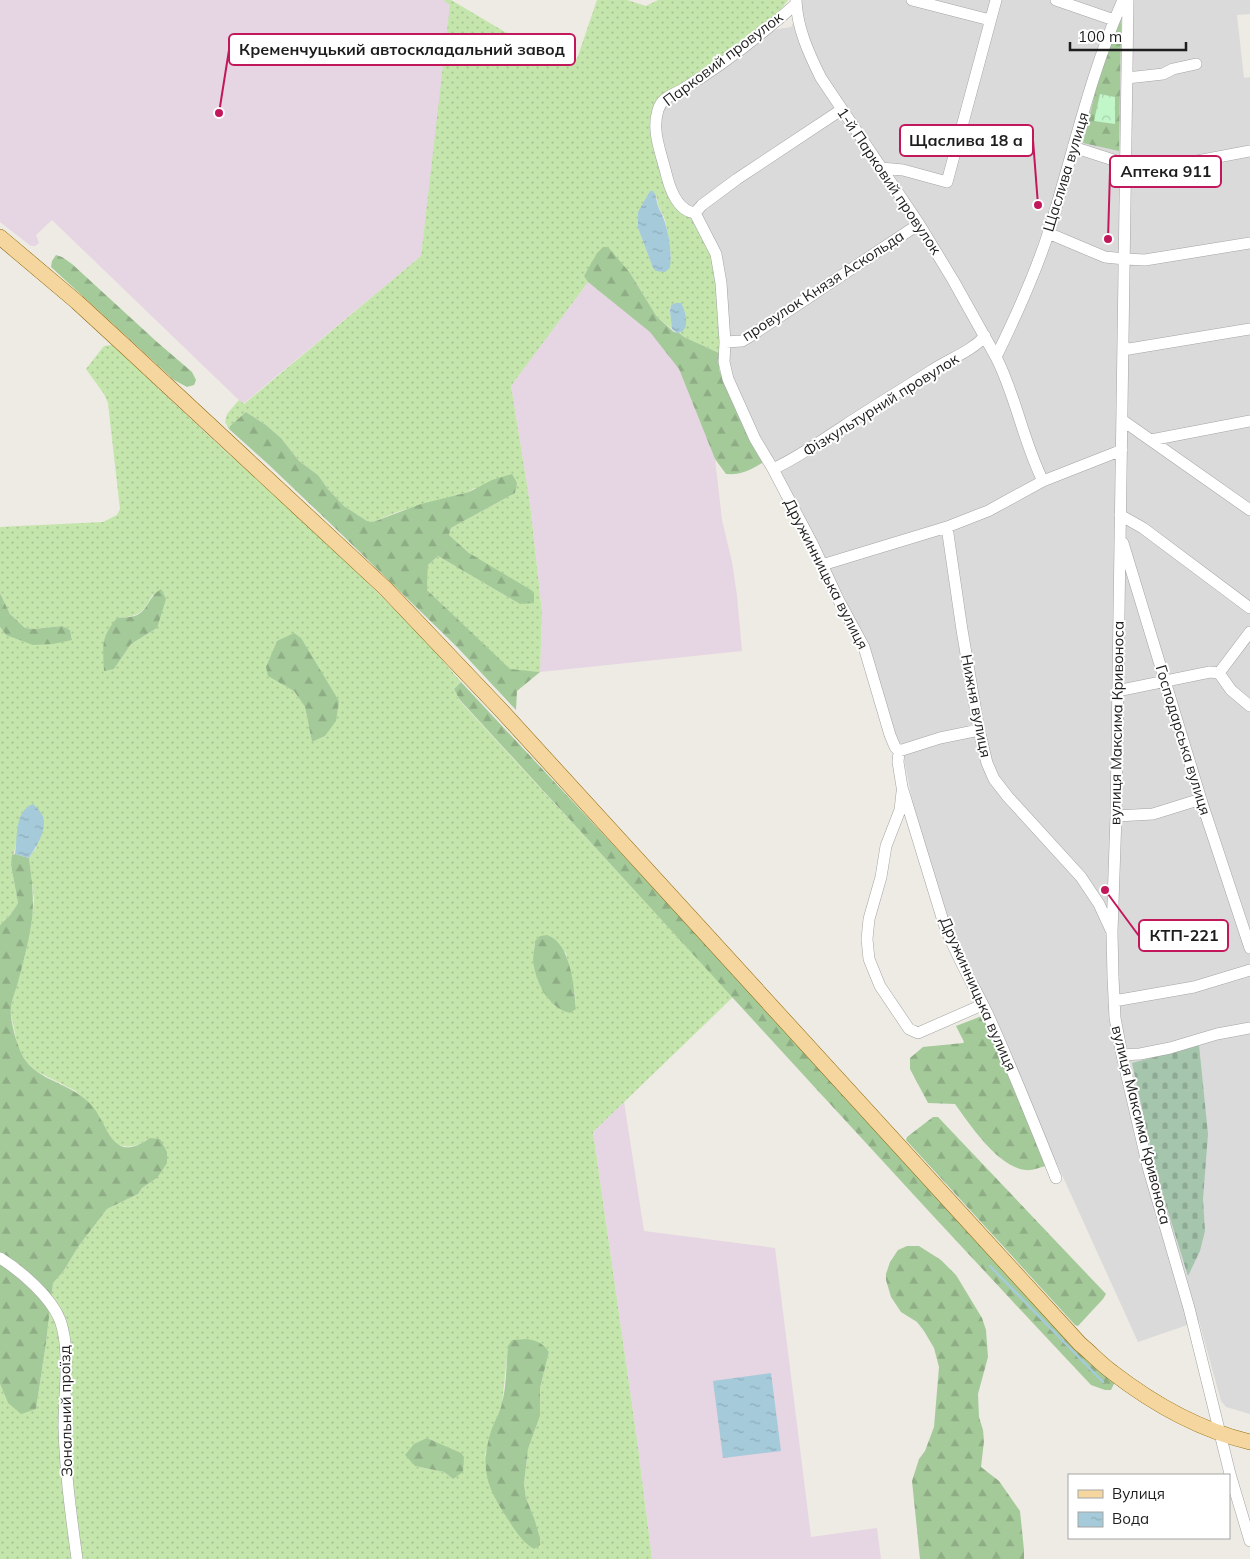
<svg xmlns="http://www.w3.org/2000/svg" width="1250" height="1559" font-family="Mulish,sans-serif">
<style>
.residential{fill:#dbdada}
.industrial{fill:#e6d5e2}
.grass{fill:url(#grass-dots);fill-rule:evenodd}
.forest{fill:url(#forest-firs)}
.cemetery{fill:url(#cemetery-stones)}
.park{fill:url(#park-crowns)}
.water{fill:url(#water-ripples)}
.lines{fill:none;stroke-linecap:round;stroke-linejoin:round}
.stream{stroke:#a5cad9;stroke-width:2.5}
.minor-casing{stroke:#a4a4a4;stroke-width:12}
.major-casing{stroke:#8d6a08;stroke-width:16}
.minor{stroke:#fff;stroke-width:11}
.major{stroke:#f6d69f;stroke-width:15}
.labels{text-anchor:middle;stroke-width:4;stroke-linejoin:round;paint-order:stroke}
.street-label{font-size:15px;fill:#1d1d1d;stroke:#fff}
.leader{fill:none;stroke:#c2185b;stroke-width:2}
.callout-dot{fill:#c2185b;stroke:#fff;stroke-width:2}
.callout{fill:#fff;stroke:#c2185b;stroke-width:2}
.callout-label{font-size:16px;text-anchor:middle;font-weight:bold;fill:#1d1d1d}
</style>
<defs>
<pattern id="grass-dots" width="8" height="8" patternUnits="userSpaceOnUse" patternTransform="scale(1.25)"><rect width="8" height="8" fill="#c4e5ab"/><path d="M2 2h.1M6 6h.1" fill="none" stroke="#a8c493" stroke-width="1.8" stroke-linecap="round"/></pattern>
<pattern id="forest-firs" width="22" height="20" patternUnits="userSpaceOnUse" patternTransform="scale(1.25)"><rect width="22" height="20" fill="#a5ca9a"/><path d="M5 1l3.5 6h-7zM16 11l3.5 6h-7z" fill="#8ead84"/></pattern>
<pattern id="cemetery-stones" width="16" height="16" patternUnits="userSpaceOnUse" patternTransform="scale(1.25)"><rect width="16" height="16" fill="#a5c5ac"/><path d="M2 7V4a2 2 0 0 1 4 0v3zM10 15v-3a2 2 0 0 1 4 0v3z" fill="#8ea994"/></pattern>
<pattern id="park-crowns" width="20" height="18" patternUnits="userSpaceOnUse" patternTransform="scale(1.25)"><rect width="20" height="18" fill="#c1f6c9"/><path d="M2 6a3 3 0 1 1 6 0M12 15a3 3 0 1 1 6 0" fill="none" stroke="#a5d2ac"/></pattern>
<pattern id="water-ripples" width="26" height="14" patternUnits="userSpaceOnUse" patternTransform="scale(1.25)"><rect width="26" height="14" fill="#a5cad9"/><path d="M2 4q2-2 4 0t4 0M15 11q2-2 4 0t4 0" fill="none" stroke="#8eadba"/></pattern>
</defs>
<rect width="100%" height="100%" fill="#edebe3"/>
<path class="residential" d="M802,0H1250V14L1237,15L1244,78L1250,77V1414L1226,1407L1221,1401L1199,1321L1138,1342L973,979L946,926L918,830L903,754L891,723L881,691L739,398L683,202L673,185L658,121L668,101L768,33L778,29L791,27L802,10Z"/>
<path class="industrial" d="M0,0H443L451,5L421,256L243,404L52,220L36,235L39,243L35,246H31L0,222Z
M588,282L651,332L679,369L715,459L722,520L732,562L737,596L742,651L540,672L542,612L530,504L511,386Z
M624,1102L644,1231L775,1248L811,1537L877,1528L881,1559H652L637,1440L593,1132Z"/>
<path class="grass" d="M443,0H451L505,32L577,59L597,0H627L646,6L658,0H788L772,21L655,108L672,201L693,218L713,256L721,336L719,353L684,337L679,333H681L671,305L670,311L672,329L657,317L630,273L584,276L588,282L511,386L530,504L542,612L540,672L510,670L427,590L428,565L438,556L520,604L469,553L449,535L451,528L515,493L474,488L469,492L397,512L373,522L367,521L344,506L328,489L318,475L299,461L281,438L266,425L246,412L230,426L229,429L225,422L227,414L239,400L244,404L421,256L450,5ZM650,191L657,198C657,206 661,210 664,217C668,231 670,244 671,258L653,268L638,228L639,212Z
M112,345L225,451L323,538L424,639L461,682L454,689L459,700L733,997L593,1132L637,1440L652,1559H0V1384L8,1403L36,1409L46,1343L53,1283L63,1272L78,1247L107,1209L138,1194L142,1188L157,1178L150,1138C139,1146 129,1149 116,1144L84,1098L74,1090L36,1071L26,1061L18,1048L10,1009L25,955L31,925L34,900L29,858L37,847L17,840L11,865L18,903L11,914L0,925V627L6,635L72,639L70,630L62,626L34,629L25,628L10,614L0,593V527L103,522L117,515L120,509L108,403L104,394L86,369L104,346ZM153,594L157,628L131,644L114,669L117,618C140,616 142,614 153,594ZM331,690L339,701L325,736L312,742L305,707L294,691ZM535,941L566,953L575,995L576,1009L538,980L533,960ZM508,1346L549,1352L540,1388V1416L528,1449L524,1484L526,1498L534,1518L485,1455L502,1405ZM427,1438L460,1453L453,1479L444,1472L415,1466Z"/>
<path class="forest" d="M1120,17L1121,24L1119,151L1083,143L1100,73Z
M603,247H608L630,273L657,317L674,332L679,333L684,337L719,353V369L724,383L762,461V463C749,471 740,475 726,474L715,459L679,369L650,332L588,282L584,276L597,253Z
M56,255L62,257L72,264L157,342L192,372L196,380L194,385L187,387L174,380L51,267L52,261Z
M246,412L266,425L281,438L299,461L318,475L328,489L344,506L367,521L373,522L421,504L469,492L492,480L512,474L517,483L515,493L451,528L449,535L469,553L531,590L534,593V603L520,604L438,556L428,565L427,590L510,669L540,672L517,691L516,710L457,647L332,525L268,464L229,429L230,426Z
M161,589L166,599L157,628L131,644L114,669L104,671C103,646 100,638 117,618C123,617 131,618 137,615C148,610 149,596 161,589Z
M0,593L10,614L25,628L34,629L62,626L70,630L72,640L53,644L33,645L6,635L0,627Z
M294,633L301,638L339,701L336,721L325,736L312,742L305,707L294,691L268,676L266,667L277,641Z
M461,682L1115,1382L1111,1390H1105L1091,1385C878,1159 670,928 459,699L454,689Z
M15,854L29,858C32,881 35,903 31,926C28,945 23,963 18,982C16,990 12,999 11,1007C9,1019 18,1051 26,1061C43,1084 77,1083 96,1111C111,1135 116,1162 150,1138L160,1139L167,1152V1163L157,1178L142,1188L138,1194L107,1209L78,1247L63,1272L53,1283L46,1343L36,1409L21,1414L8,1403L0,1384V925L11,914L18,903L11,865L12,855Z
M547,935C571,943 574,987 576,1009L570,1013C548,1008 535,981 533,960C533,954 535,947 535,941L540,936Z
M982,1016L1000,1048L1046,1166C1040,1167 1032,1171 1026,1170C999,1168 970,1125 955,1104L928,1103L910,1069V1058L923,1047L963,1043L964,1042L956,1026Z
M933,1117H938L1106,1294L1103,1299L1078,1326L1075,1325L906,1140L907,1137Z
M907,1246H919L941,1260L956,1275L982,1318L986,1330L988,1357L978,1394L979,1417L983,1430L984,1441L981,1467L999,1481L1020,1511L1024,1550V1559H920L912,1481L919,1459L925,1451L934,1427L939,1367L934,1348L924,1331L917,1322L901,1312L891,1297L886,1280V1274L890,1262L898,1250Z
M526,1339C536,1340 543,1343 549,1352L540,1388V1416L528,1449L524,1484L526,1498L534,1518L540,1538V1545L534,1549C522,1542 515,1530 507,1518C486,1486 480,1468 491,1431C494,1422 500,1413 502,1403C507,1385 506,1364 508,1346L512,1340Z
M427,1438L461,1453L464,1457L463,1472L453,1479L444,1472L415,1466L405,1455L414,1444Z"/>
<path class="cemetery" d="M1199,1045L1208,1134L1203,1199L1205,1231L1200,1251L1188,1276L1156,1173L1132,1063Z"/>
<path class="park" d="M1100,94L1115,97V124L1094,121Z"/>
<path class="water" d="M650,191H653C657,196 656,201 658,206C659,210 662,213 663,217C669,233 672,251 670,268L665,272L656,271L653,268L638,228V212Z
M676,303H681C686,312 691,332 677,333L672,329L670,311L671,305Z
M33,804C35,806 39,809 41,813C50,826 36,847 29,858L15,854C18,837 14,811 33,804Z
M771,1373L781,1451L723,1458L713,1381Z"/>
<g class="lines">
<path class="stream" d="M990,1266L1103,1382"/>
<defs>
<path id="minor" d="M796,0C797,28 809,54 821,78L919,224L953,280L996,357
M912,0L990,20
M1056,0L1114,20
M1128,0L1116,816L1112,932L1113,977L1115,1018L1122,1055L1148,1167L1189,1308L1230,1474L1250,1541
M796,4C761,35 724,64 683,89C673,95 662,97 658,110C651,132 662,155 667,177C671,192 679,211 695,213L716,254L721,283L725,342L724,362L728,379L755,439L773,469L813,545L838,599L864,647L890,735L895,747L899,751L898,762L902,787L943,921C955,954 973,984 988,1015C1012,1068 1034,1123 1056,1178
M1127,78L1163,74L1173,69L1196,64
M1073,147L1126,164L1155,169L1250,151
M881,168L903,170L947,182L996,0
M695,213L702,205L737,179L841,110
M1048,233L1105,257L1125,259L1145,260L1250,243
M725,342L742,341L749,337L919,224
M1123,350L1250,329
M1122,420L1250,510
M1151,440L1250,421
M773,469C799,457 821,441 844,426C873,407 903,389 931,371C949,359 971,352 985,336
M1043,481C1023,441 1016,396 996,357C1016,316 1035,275 1049,231C1073,154 1090,74 1123,0
M1120,515L1143,528L1250,608
M947,527L962,630L979,730L987,763L994,779L1008,797L1081,877L1099,904L1111,930
M1123,543L1203,806L1250,948
M822,565L947,527L988,511L1043,481L1122,450
M1219,673L1250,632
M1117,691L1210,672L1219,673L1231,690L1250,706
M899,751L940,738L979,730
M902,792L900,810L886,846L881,877L869,919L867,939L869,959L880,986L909,1029L918,1033L982,1005
M1116,816L1153,814L1201,799
M1114,1001L1194,987L1250,970
M1122,1055L1140,1054L1170,1048L1217,1034L1250,1028
M0,1258C21,1271 51,1297 60,1320C71,1350 64,1394 64,1426C65,1471 71,1515 77,1559"/>
<path id="major" d="M0,237L77,302L128,349L385,588L501,710L1080,1344C1091,1353 1101,1364 1112,1372C1152,1403 1200,1430 1250,1442"/>
</defs>
<use href="#minor" class="minor-casing"/>
<use href="#major" class="major-casing"/>
<use href="#minor" class="minor"/>
<use href="#major" class="major"/>
</g>
<g class="labels">
<g class="street-label">
<text transform="translate(723 59) rotate(-37)" y="5">Парковий провулок</text>
<text transform="translate(1066 172) rotate(-73)" y="5">Щаслива вулиця</text>
<text transform="translate(889 181) rotate(56)" y="5">1-й Парковий провулок</text>
<text transform="translate(823 286) rotate(-33)" y="5">провулок Князя Аскольда</text>
<text transform="translate(881 405) rotate(-32)" y="5">Фізкультурний провулок</text>
<text transform="translate(826 574) rotate(63)" y="5">Дружинницька вулиця</text>
<text transform="translate(976 706) rotate(79)" y="5">Нижня вулиця</text>
<text transform="translate(1117 723) rotate(-89)" y="5">вулиця Максима Кривоноса</text>
<text transform="translate(1183 740) rotate(73)" y="5">Господарська вулиця</text>
<text transform="translate(978 994) rotate(66)" y="5">Дружинницька вулиця</text>
<text transform="translate(1141 1125) rotate(76)" y="5">вулиця Максима Кривоноса</text>
<text transform="translate(66 1411) rotate(-91)" y="5">Зональний проїзд</text>
</g>
</g>
<path class="leader" d="M219 113L229 50M1038 205L1033 140M1108 239L1110 171M1105 890L1139 936"/>
<g class="callout-dot">
<circle cx="219" cy="113" r="5"/>
<circle cx="1038" cy="205" r="5"/>
<circle cx="1108" cy="239" r="5"/>
<circle cx="1105" cy="890" r="5"/>
</g>
<g class="callout">
<rect x="229" y="34" width="346" height="31" rx="5"/>
<rect x="900" y="125" width="133" height="31" rx="5"/>
<rect x="1110" y="156" width="111" height="31" rx="5"/>
<rect x="1139" y="920" width="89" height="31" rx="5"/>
</g>
<g class="callout-label">
<text x="402" y="55">Кременчуцький автоскладальний завод</text>
<text x="966" y="146">Щаслива 18 а</text>
<text x="1166" y="177">Аптека 911</text>
<text x="1184" y="941">КТП-221</text>
</g>
<rect x="1068" y="1474" width="162" height="65" fill="#ffffff" stroke="#a5a5a5"/>
<rect x="1078" y="1490" width="25" height="8" fill="#f6d69f" stroke="#a5a5a5"/>
<text x="1112" y="1499" font-size="15" fill="#1d1d1d">Вулиця</text>
<rect x="1078" y="1512" width="25" height="15" fill="url(#water-ripples)" stroke="#a5a5a5"/>
<text x="1112" y="1524" font-size="15" fill="#1d1d1d">Вода</text>
<path d="M1070 42v8h116v-8" fill="none" stroke="#1d1d1d" stroke-width="2.5"/>
<text x="1078" y="42" font-size="15" fill="#1d1d1d" stroke="#ffffff" stroke-width="4" paint-order="stroke">100 m</text>
</svg>
